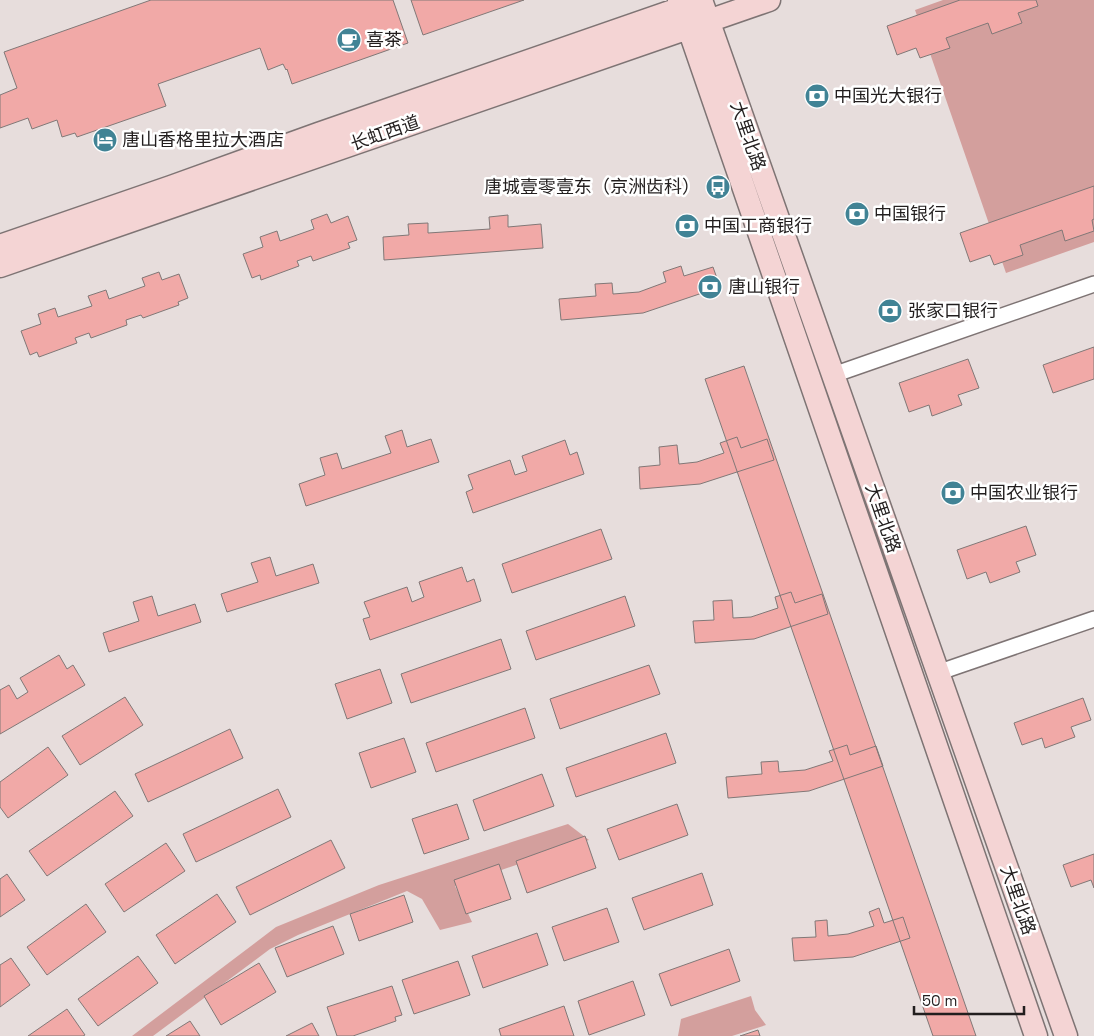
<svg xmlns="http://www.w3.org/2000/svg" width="1094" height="1036" font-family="'Space Grotesk','Noto Sans SC',sans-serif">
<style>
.green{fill:#d39f9d}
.building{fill:#f1a9a7;stroke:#817877}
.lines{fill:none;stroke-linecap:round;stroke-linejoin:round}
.street-casing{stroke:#7e7474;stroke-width:18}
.secondary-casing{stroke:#7e7474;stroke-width:25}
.street{stroke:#fff;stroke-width:15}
.secondary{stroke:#f4d4d4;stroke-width:22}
.labels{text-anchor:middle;stroke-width:5;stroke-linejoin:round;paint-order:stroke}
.poi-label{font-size:18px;fill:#221e1e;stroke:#fff;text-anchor:start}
.street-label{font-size:18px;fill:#221e1e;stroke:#fff}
</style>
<rect width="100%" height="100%" fill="#e7dddc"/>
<path class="green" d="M943,0H1094V242L1006,273L915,10Z
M568,824L589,840L455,886L472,922L440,930L422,899L407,891L298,935L270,949L153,1036H132L276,927L379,885Z
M751,996L755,1010L766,1025L732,1036H678L681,1019Z"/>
<path class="building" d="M151,0H393L408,43L292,84L287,69L286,70L283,64L268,70L260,48L158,84L166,106L77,137L75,133L62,137L57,120L32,129L28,118L0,128V95L17,88L4,52Z
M411,0H524L423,35Z
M960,0H1036L1038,6L1018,13L1022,23L992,34L988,23L946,38L950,48L920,58L916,48L897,55L887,26Z
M1094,186V219L1092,220L1094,231L1065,241L1062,230L1020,245L1023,255L994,265L990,255L970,262L960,233Z
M327,214L331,223L348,216L357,240L348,243L350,248L313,261L311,256L297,261L299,266L261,280L260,275L252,278L243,254L263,247L260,237L277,231L280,241L314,229L311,220Z
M508,215V227L541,224L543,248L384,260L383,237L409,235L408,224L428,223V233L490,229L489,217Z
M681,266L684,276L713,267L720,287L643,313L561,320L559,299L596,296L595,284L612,283L613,294L639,292L666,282L663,272Z
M159,272L162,280L179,274L188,298L178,302L179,305L143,318L141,315L126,320L127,325L91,338L89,333L75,338L77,343L39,357L37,352L30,355L21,331L41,324L38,314L55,308L58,317L92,306L88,296L106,290L109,299L145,286L142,278Z
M1094,347V379L1053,393L1043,365Z
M968,359L979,388L958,395L962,405L932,416L929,405L909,412L899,383Z
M744,366L976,1036H933L705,379Z
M402,430L407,447L431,439L439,462L306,506L299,484L325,475L320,458L337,453L342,469L391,453L385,436Z
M737,437L741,448L767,439L774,460L700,484L640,489L639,467L660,465L659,447L677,445L679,464L697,462L724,453L720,443Z
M565,440L570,455L577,452L584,474L473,513L466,492L473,489L468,475L510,460L515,475L527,471L522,456Z
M1026,526L1036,555L1016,562L1020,572L990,583L986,572L967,579L957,550Z
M601,529L612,559L512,593L502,564Z
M270,557L276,576L313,564L319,583L227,612L221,594L258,582L251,563Z
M462,567L467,582L474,579L481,601L370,640L363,619L370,617L364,602L407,587L412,602L424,597L419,582Z
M791,592L795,603L822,594L828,614L754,639L695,643L693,621L714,620L713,601L732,600L733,618L751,617L778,608L775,597Z
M152,596L158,616L195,604L201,622L109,652L103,633L139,621L133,602Z
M625,596L635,626L536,660L526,631Z
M501,639L511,669L411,703L401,674Z
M59,655L67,669L73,665L85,685L0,734V690L9,685L17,699L28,692L20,678Z
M649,665L660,694L560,729L550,699Z
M380,669L392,703L347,719L335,684Z
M125,697L143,725L80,765L62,736Z
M1083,698L1091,720L1071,727L1075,737L1045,748L1042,738L1022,745L1014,723Z
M525,708L535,738L436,772L426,743Z
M230,729L243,758L148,802L135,774Z
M666,733L676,763L576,797L566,768Z
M404,738L416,772L371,788L359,753Z
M847,745L850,755L876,746L883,766L809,791L728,798L726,777L762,774L761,762L778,761L779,772L805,770L833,761L829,751Z
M48,747L68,775L8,818L0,807V782Z
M542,774L554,806L484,831L473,800Z
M278,789L291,817L196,862L183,834Z
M115,791L133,816L47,876L29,851Z
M457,804L469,839L424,854L412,819Z
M677,804L688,835L619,860L607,829Z
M585,836L596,868L527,893L516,861Z
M331,840L345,868L250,915L236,887Z
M166,843L185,871L124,912L105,884Z
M1094,854V888L1091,880L1071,887L1063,865Z
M499,864L511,899L466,914L454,880Z
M702,873L713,905L644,930L632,898Z
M7,874L25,900L0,917V879Z
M217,894L236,922L175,964L156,935Z
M404,895L413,922L359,941L350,914Z
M86,904L106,932L47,975L27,947Z
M607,908L619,942L564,961L552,927Z
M879,908L884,923L903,917L910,938L853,957L794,961L792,938L816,937L815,921L827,920L828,936L848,934L874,926L869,912Z
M333,926L344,954L287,977L275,948Z
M537,933L548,965L483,988L472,956Z
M729,949L740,981L671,1006L659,974Z
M138,956L158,983L98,1026L78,999Z
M11,958L30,985L0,1007V965Z
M458,961L470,995L414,1014L402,980Z
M259,963L276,992L221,1025L204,996Z
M633,981L645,1015L589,1035L578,1001Z
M392,986L402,1015L395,1017L396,1021L353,1036H337L327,1007Z
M564,1006L574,1036H501L499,1029Z
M67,1009L85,1035L83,1036H28Z
M190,1021L200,1036H166Z
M312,1023L319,1036H286Z
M758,1030L760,1036H740Z"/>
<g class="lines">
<defs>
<path id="street" d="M833,375L1094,284
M937,673L1094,619"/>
<path id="secondary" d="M679,0L1036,1036
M701,0L1066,1036
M0,246L171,187L318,134L696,3
M0,266L769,0"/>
</defs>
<use href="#street" class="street-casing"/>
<use href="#secondary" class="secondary-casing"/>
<use href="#street" class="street"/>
<use href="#secondary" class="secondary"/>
</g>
<defs>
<symbol id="cafe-disc" viewBox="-11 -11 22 22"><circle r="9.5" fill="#418395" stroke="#fff"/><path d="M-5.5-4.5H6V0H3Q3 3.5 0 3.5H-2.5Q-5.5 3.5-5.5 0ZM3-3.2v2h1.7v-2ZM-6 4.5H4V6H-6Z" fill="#fff"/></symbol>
<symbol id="bank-disc" viewBox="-11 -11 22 22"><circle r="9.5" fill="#418395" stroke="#fff"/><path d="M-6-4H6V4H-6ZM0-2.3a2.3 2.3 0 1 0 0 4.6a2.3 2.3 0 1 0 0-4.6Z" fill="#fff"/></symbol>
<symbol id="hotel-disc" viewBox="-11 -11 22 22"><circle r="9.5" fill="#418395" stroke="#fff"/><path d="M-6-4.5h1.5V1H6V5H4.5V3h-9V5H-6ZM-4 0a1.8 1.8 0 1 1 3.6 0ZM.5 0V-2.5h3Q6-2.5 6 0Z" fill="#fff"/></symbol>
<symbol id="bus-disc" viewBox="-11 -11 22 22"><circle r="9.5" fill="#418395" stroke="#fff"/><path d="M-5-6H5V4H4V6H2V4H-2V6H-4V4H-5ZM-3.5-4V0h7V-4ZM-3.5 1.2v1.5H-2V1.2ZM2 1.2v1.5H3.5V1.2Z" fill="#fff"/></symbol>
</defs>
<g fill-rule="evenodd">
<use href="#cafe-disc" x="335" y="26" width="28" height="28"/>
<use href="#bank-disc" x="803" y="82" width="28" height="28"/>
<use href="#hotel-disc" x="91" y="126" width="28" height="28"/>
<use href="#bus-disc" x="704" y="173" width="28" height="28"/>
<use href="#bank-disc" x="843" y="200" width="28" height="28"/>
<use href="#bank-disc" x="673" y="212" width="28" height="28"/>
<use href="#bank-disc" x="696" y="273" width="28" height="28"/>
<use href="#bank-disc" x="876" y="297" width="28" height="28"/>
<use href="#bank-disc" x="939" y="479" width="28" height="28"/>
</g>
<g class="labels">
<g class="poi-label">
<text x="366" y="46">喜茶</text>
<text x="834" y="102">中国光大银行</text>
<text x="122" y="146">唐山香格里拉大酒店</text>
<text x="700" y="193" text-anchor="end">唐城壹零壹东（京洲齿科）</text>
<text x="874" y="220">中国银行</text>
<text x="704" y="232">中国工商银行</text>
<text x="728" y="293">唐山银行</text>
<text x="908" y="317">张家口银行</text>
<text x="970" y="499">中国农业银行</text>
</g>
<g class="street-label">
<text transform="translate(385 133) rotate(-19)" y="6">长虹西道</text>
<text transform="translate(748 136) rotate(71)" y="6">大里北路</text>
<text transform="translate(883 518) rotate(71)" y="6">大里北路</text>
<text transform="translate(1018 900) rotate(71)" y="6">大里北路</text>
</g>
</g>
<path d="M914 1006v8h110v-8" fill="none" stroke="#221e1e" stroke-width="2.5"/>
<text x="922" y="1006" font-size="15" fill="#221e1e" stroke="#ffffff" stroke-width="4" paint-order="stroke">50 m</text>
</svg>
